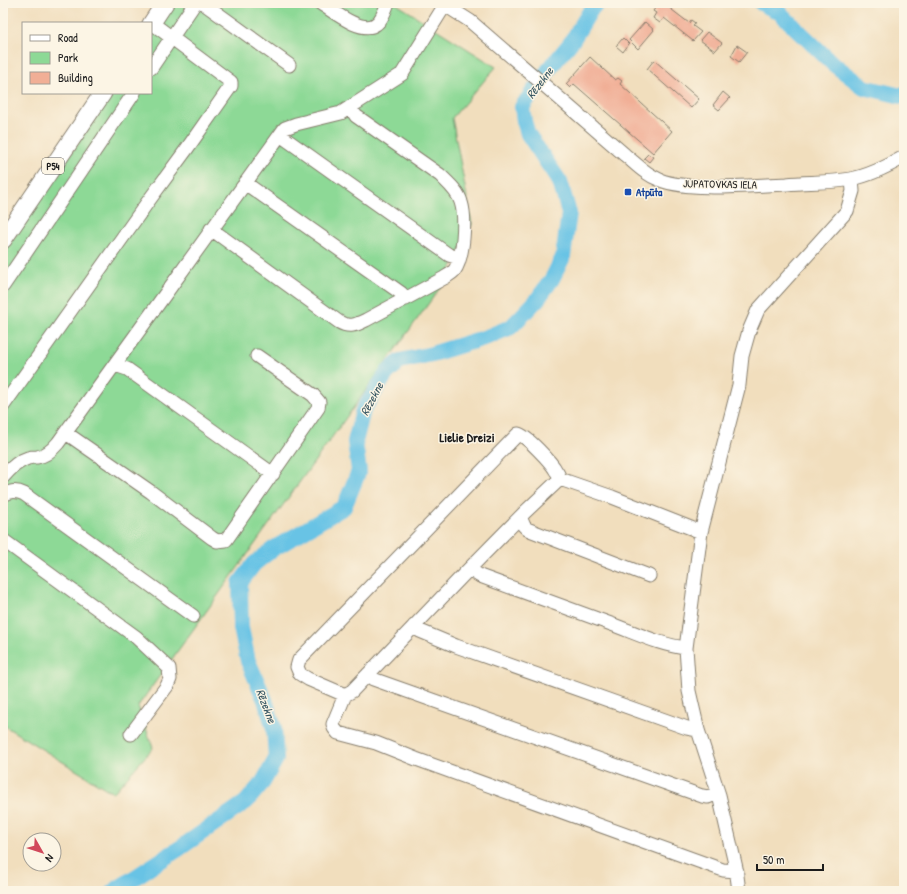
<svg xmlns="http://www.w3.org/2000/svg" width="907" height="894" font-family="'Patrick Hand',sans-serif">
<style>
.green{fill:#8dd996;stroke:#547a59}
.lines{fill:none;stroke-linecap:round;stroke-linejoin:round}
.river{stroke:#67c3e5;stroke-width:16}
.building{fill:#f1af96}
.minor-casing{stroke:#867d6c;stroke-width:15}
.major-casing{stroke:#867d6c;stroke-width:19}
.minor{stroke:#fff;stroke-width:13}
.major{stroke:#fff;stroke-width:17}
.transit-dot{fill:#1a4fb4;stroke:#fcf5e5;stroke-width:1.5}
.labels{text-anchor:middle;stroke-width:3;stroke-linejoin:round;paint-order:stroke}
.shield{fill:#fcf5e5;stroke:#5f5d58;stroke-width:1}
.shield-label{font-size:10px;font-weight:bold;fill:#1c1c1c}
.street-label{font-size:11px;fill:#1c1c1c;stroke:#fcf5e5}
.transit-label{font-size:11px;font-weight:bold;fill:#164399;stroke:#fcf5e5;text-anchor:start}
.water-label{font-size:12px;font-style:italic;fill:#365662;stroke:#fcf5e5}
.quarter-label{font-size:13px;font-weight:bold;fill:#1c1c1c;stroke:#fcf5e5}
</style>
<rect width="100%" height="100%" fill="#fcf5e5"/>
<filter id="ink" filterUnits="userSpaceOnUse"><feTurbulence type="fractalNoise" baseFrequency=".025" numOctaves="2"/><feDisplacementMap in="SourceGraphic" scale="8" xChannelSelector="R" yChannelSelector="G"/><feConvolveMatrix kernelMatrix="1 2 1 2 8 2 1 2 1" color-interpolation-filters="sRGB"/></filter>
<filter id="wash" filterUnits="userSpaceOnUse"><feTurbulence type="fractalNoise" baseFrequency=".012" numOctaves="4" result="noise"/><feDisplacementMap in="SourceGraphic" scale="16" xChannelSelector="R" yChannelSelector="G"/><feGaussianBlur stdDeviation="0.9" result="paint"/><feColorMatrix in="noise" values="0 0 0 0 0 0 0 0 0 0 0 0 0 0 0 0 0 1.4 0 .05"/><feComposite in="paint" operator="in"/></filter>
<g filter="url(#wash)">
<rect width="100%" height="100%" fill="#f1debd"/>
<path class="green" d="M173,3H395L496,67L452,118L472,224L447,278L138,706L153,748L113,793L3,725V254L112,93H151V35Z"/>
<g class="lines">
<path class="river" d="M761,3L779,12L832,63L864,87L901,96L904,94
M114,891L180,848L246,802L263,782L276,759L274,728L265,700L248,661L241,628L240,583L254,564L273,549L344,507L359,471L355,442L363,410L387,373L400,361L432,354L487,337L511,327L537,300L552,279L563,257L569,213L560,182L528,134L524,121L522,107L550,68L572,41L592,8L597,3"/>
</g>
<g id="blocks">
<path class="building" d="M659,3H663L689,23L691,20L695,23L693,26L701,32L693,41L664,18L660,23L653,18L656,13L653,11Z
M645,22L654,30L638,49L629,40Z
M707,32L722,43L715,51L700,40Z
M623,38L629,44L623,52L616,46Z
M737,45L747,52L739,62L731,56Z
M590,57L615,80L618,78L622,81L620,84L672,131L653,153L574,84L570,88L566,84Z
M654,60L699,99L691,108L647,69Z
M723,92L730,98L719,110L713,105Z
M648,154L653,157L649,162L644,158Z"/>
</g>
</g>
<g filter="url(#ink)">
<use href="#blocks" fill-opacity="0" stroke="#867d6c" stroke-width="1"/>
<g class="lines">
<defs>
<path id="minor" d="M203,3L289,65
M320,3C333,11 362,35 376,24C382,20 385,10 388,3
M442,3L470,21L625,155C636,164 646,175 660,180C692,192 752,185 787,184C808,182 830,183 851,179C867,176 890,165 904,157
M151,68L195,3
M280,135L449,255L459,258
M245,183L401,293L406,299
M211,229L339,322C349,328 356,325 366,320L444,278C447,276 451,274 454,271C464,258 466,217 461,202C458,191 448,183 440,175L356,116L350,107
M3,286L134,93
M115,365L127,369L273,474
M3,406L147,203L186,150L231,86V82L152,23
M66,433L151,492L212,538L217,541L226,540L318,408L319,402L313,395L257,356
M3,477C9,470 18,461 28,458C31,457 34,457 37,457C46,456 53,449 58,443C134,338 209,233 285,128L296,124L341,113L402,74L445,5
M560,479C559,476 558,473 556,471C552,463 526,435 518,434L299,660L297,667L300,674L308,679L345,695L352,691L469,569L525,512L560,479L612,497L701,532
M3,495C11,491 16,490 24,494L193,616
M520,517L524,526L527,529L649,576
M3,540L136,637L169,668L170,679L167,686L131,734
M469,569L480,576C524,592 567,608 611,624C636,633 660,645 686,648
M414,626L420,631L456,646L687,728L698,730
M368,674L373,679L702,796L708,797L718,793
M345,695L333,724L334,728L338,733L376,743L416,759L723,870L737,871
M739,891L736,868L719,795L698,730L689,691L686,648L701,532L739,385L742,356L749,331L758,310L847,211L853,191L852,179"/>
<path id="major" d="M151,24L165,3
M3,240L103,93"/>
</defs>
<use href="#minor" class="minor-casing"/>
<use href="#major" class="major-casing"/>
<use href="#minor" class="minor"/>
<use href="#major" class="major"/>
</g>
</g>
<rect class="transit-dot" x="624" y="188" width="8" height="8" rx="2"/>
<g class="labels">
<rect class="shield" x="42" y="158" width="22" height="16" rx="3"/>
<g class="shield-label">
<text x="53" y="170">P54</text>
</g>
<g class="street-label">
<text transform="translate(720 184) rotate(1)" y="4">JUPATOVKAS IELA</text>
</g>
<g class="transit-label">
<text x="636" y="196">Atpūta</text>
</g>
<g class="water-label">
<text transform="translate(540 83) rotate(-53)" y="4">Rēzekne</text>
<text transform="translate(372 399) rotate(-62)" y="4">Rēzekne</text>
<text transform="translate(266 706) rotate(69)" y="4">Rēzekne</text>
</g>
<g class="quarter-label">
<text x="467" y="442">Lielie Dreizi</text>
</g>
</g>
<rect width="907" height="894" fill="none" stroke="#fcf5e5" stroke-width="16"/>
<rect x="22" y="22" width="130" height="72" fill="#fcf5e5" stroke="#a29e95"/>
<rect x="30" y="35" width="20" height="6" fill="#ffffff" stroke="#a29e95"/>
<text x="58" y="42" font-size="12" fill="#1c1c1c">Road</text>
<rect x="30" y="52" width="20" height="12" fill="#8dd996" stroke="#a29e95"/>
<text x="58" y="62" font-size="12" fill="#1c1c1c">Park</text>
<rect x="30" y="72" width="20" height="12" fill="#f1af96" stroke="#a29e95"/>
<text x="58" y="82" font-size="12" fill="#1c1c1c">Building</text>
<g transform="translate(42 852) rotate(129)"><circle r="19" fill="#fcf5e5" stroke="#a29e95"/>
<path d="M0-3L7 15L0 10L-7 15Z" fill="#d1495b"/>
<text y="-6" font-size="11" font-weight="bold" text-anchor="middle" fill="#1c1c1c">N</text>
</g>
<path d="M757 864v6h66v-6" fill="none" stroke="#1c1c1c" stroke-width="2"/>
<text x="763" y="864" font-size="12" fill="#1c1c1c" stroke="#fcf5e5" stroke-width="3" paint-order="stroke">50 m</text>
</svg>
